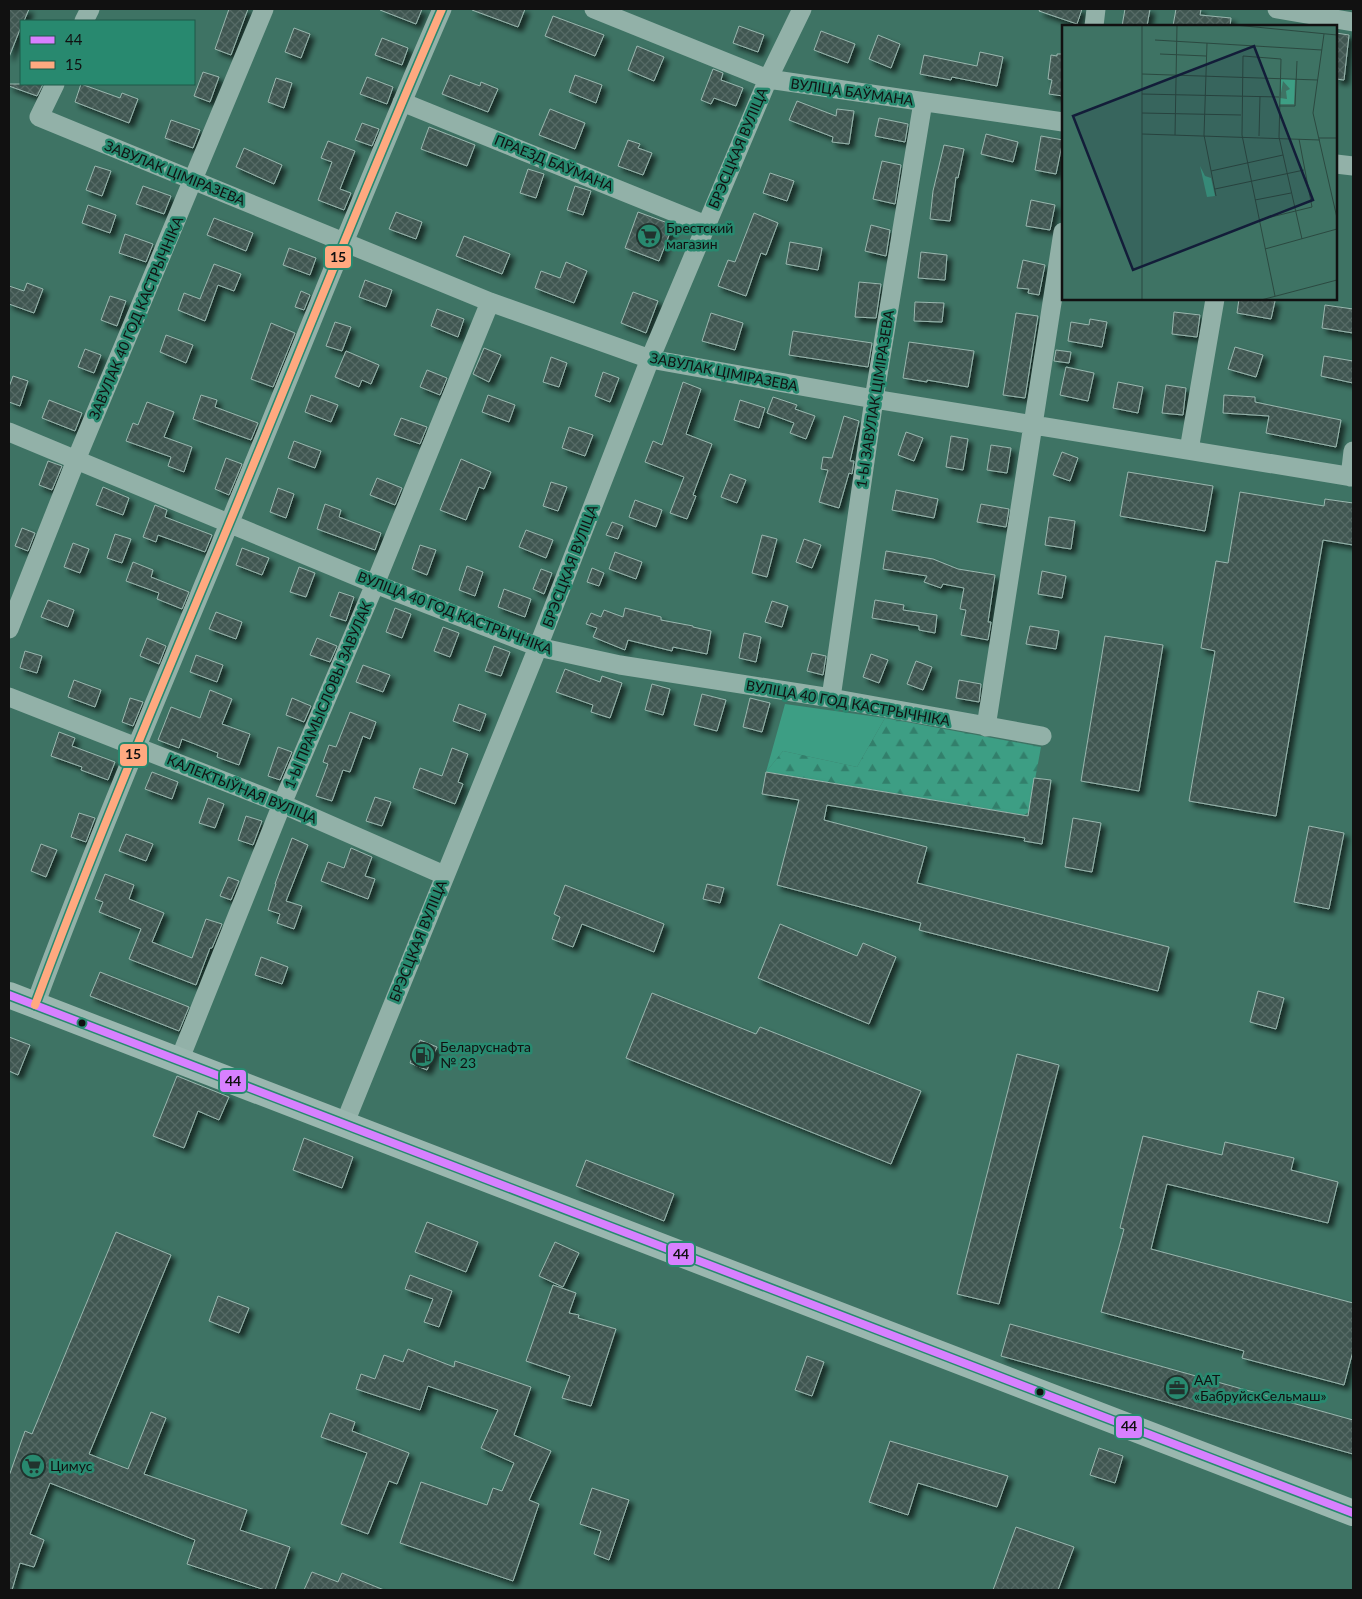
<svg xmlns="http://www.w3.org/2000/svg" width="1362" height="1599" font-family="Lato,sans-serif">
<style>
.grass{fill:#3d9e84}
.forest{fill:url(#forest-firs)}
.building{fill:url(#building-cross-hatch);stroke:#99b6ae;filter:url(#shadow)}
.lines{fill:none;stroke-linecap:round;stroke-linejoin:round}
.street{stroke:#92b1a8;stroke-width:19}
.secondary{stroke:#9ab7af;stroke-width:26}
.bus-1-casing{stroke:#28896f;stroke-width:11}
.bus-2-casing{stroke:#28896f;stroke-width:11}
.bus-1{stroke:#d880ff;stroke-width:8}
.bus-2{stroke:#ffa980;stroke-width:8}
.bus-dot{fill:#111;stroke:#28896f;stroke-width:2}
.labels{text-anchor:middle;stroke-width:5;stroke-linejoin:round;paint-order:stroke}
.street-label{font-size:14px;fill:#111;stroke:#28896f}
.poi-label{font-size:14px;fill:#111;stroke:#28896f;text-anchor:start}
.inset-road{fill:none;stroke:#2b4940;stroke-width:1}
.view{fill:#131d39;fill-opacity:0.15;stroke:#131d39;stroke-width:2.5}
.inset-edge{fill:none;stroke:#111;stroke-width:2.5}
.line-badge{stroke:#28896f;stroke-width:2}
.pale-badge-label{font-size:14px;text-anchor:middle;font-weight:bold;fill:#111}
</style>
<defs>
<pattern id="forest-firs" width="22" height="20" patternUnits="userSpaceOnUse" patternTransform="scale(1.25)"><rect width="22" height="20" fill="#3d9e84"/><path d="M5 1l3.5 6h-7zM16 11l3.5 6h-7z" fill="#327f6b"/></pattern>
<pattern id="building-cross-hatch" width="8" height="8" patternUnits="userSpaceOnUse" patternTransform="scale(1.25)"><rect width="8" height="8" fill="#3f5751"/><path d="M0 0l8 8M0 8l8-8" fill="none" stroke="#576a66"/></pattern>
<filter id="shadow"><feDropShadow dx="4.5" dy="4.5" stdDeviation="2.5" flood-color="#0009"/></filter>
</defs>
<rect width="100%" height="100%" fill="#3e7364"/>
<path class="grass" d="M785,704L885,718L857,767L783,751L766,772Z"/>
<path class="forest" d="M885,718L1041,747L1029,812L1024,815L766,772L783,751L857,767Z"/>
<path class="building" d="M9,9H29L24,21H21V27L9,57Z
M229,9H248L231,55L215,49Z
M380,9H422L416,24L380,10Z
M473,9H525L518,27L472,10Z
M1040,9H1082L1077,24L1039,11Z
M1125,9H1150L1147,26H1122Z
M1176,9H1201L1200,15L1231,18L1230,26H1173Z
M553,16L604,35L595,56L545,36Z
M739,26L764,35L758,52L733,43Z
M294,28L310,34L301,58L285,52Z
M821,31L855,44L848,63L814,50Z
M1336,33L1349,35L1344,80L1336,79Z
M878,35L900,44L891,68L869,59Z
M382,38L408,48L402,65L375,55Z
M637,46L664,57L654,81L628,70Z
M980,52L1003,57L997,86L952,77L951,80L920,74L924,55L977,66Z
M1057,54H1063V96L1049,94L1052,80L1048,79L1051,55L1057,56Z
M713,69L723,73L721,80L743,88L736,106L714,98L711,104L701,100Z
M203,72L219,77L210,102L194,96Z
M450,75L480,86L481,82L498,89L488,112L442,94Z
M575,75L602,85L596,103L569,92Z
M367,77L393,87L387,104L360,94Z
M276,78L292,83L284,108L268,102Z
M9,84H43L37,96L9,86Z
M81,84L120,98L122,93L138,99L129,123L75,102Z
M797,101L836,116L837,109L854,111L849,144L832,142L833,137L789,120Z
M550,109L585,123L575,149L539,135Z
M879,118L908,124L905,142L875,136Z
M171,120L200,130L193,148L165,138Z
M362,123L379,129L372,146L355,140Z
M429,127L475,145L467,166L421,149Z
M986,134L1018,142L1013,162L981,154Z
M1041,136L1063,140L1056,174L1035,170Z
M628,140L640,144L638,148L652,153L643,175L618,166Z
M328,141L355,151L340,189L351,193L344,210L318,200L332,162L321,158Z
M944,145L964,149L958,178L956,177L950,221L930,219L933,191Z
M244,148L282,165L274,184L236,167Z
M882,161L901,165L895,204L873,199Z
M95,166L111,171L102,196L86,190Z
M528,169L544,174L536,198L520,193Z
M770,173L794,181L787,201L763,193Z
M143,186L171,196L164,214L136,204Z
M575,186L591,191L583,215L567,210Z
M1031,200L1055,205L1050,230L1026,226Z
M88,205L116,215L110,233L82,223Z
M396,212L422,222L416,239L389,229Z
M638,212L673,225L659,261L625,248Z
M754,213L778,223L766,255L761,253L746,296L718,286L728,260L735,262Z
M214,218L253,233L246,251L207,235Z
M871,225L890,230L886,256L865,251Z
M125,234L153,244L146,262L119,253Z
M464,236L510,254L502,274L456,256Z
M790,242L822,248L818,270L786,264Z
M289,248L316,258L310,275L283,265Z
M921,252L947,255L945,280L918,278Z
M1023,260L1045,265L1039,295L1028,293L1029,289L1017,288Z
M566,262L587,271L574,303L535,288L541,271L560,278Z
M214,264L241,274L234,291L218,285L205,321L178,310L184,293L200,299Z
M365,280L392,290L386,307L359,297Z
M859,282L881,284L876,318L855,317Z
M27,283L43,289L34,313L9,304V286L24,291Z
M301,291L310,295L304,310L295,307Z
M633,292L658,301L646,333L621,323Z
M110,296L126,301L117,326L101,320Z
M1239,299H1262L1275,301L1271,319L1237,313Z
M915,302L944,303L942,322L914,321Z
M1325,305L1353,309V333L1322,328Z
M437,309L464,319L458,337L431,326Z
M1174,312L1200,315L1197,337L1172,334Z
M711,313L743,323L735,350L702,341Z
M1016,313L1038,316L1025,398L1003,395Z
M1090,319L1107,322L1102,347L1068,341L1071,322L1089,325Z
M335,322L351,327L342,351L326,346Z
M271,323L295,333L273,387L251,379Z
M793,331L872,343L868,367L789,355Z
M166,335L193,345L186,363L160,352Z
M909,342L974,351L968,387L927,380V382L903,378Z
M1235,347L1263,355L1256,377L1228,369Z
M484,348L501,355L489,382L473,374Z
M85,349L101,355L94,373L78,367Z
M1056,350L1071,352L1069,363L1054,361Z
M346,351L379,365L371,384L362,380L359,387L335,377Z
M1324,356L1353,361V383L1321,376Z
M551,357L567,363L559,387L543,382Z
M1066,367L1094,373L1088,401L1060,395Z
M427,370L447,378L440,395L420,387Z
M603,372L619,378L610,402L595,396Z
M13,376L28,381L20,406L9,402V387Z
M683,382L701,389L686,434L712,444L693,495L696,496L687,519L670,513L684,477L645,462L653,441L662,445Z
M1118,382L1143,387L1138,413L1113,408Z
M1166,385L1186,388L1183,415L1162,413Z
M201,395L217,400L215,407L258,423L251,440L193,419Z
M311,395L338,405L331,422L305,412Z
M488,395L515,405L509,422L482,412Z
M1224,395L1255,397V402L1341,420L1336,447L1266,433L1269,416L1223,413Z
M773,397L797,405L795,409L815,416L806,439L790,433L794,423L767,413Z
M49,400L82,413L75,431L42,418Z
M740,400L765,408L759,428L734,420Z
M147,402L174,412L164,437L192,447L184,472L168,466L171,457L126,441L133,423L138,425Z
M844,416L859,421L850,461H854L852,474L849,473L839,508L819,502L828,470L821,469L823,457L832,458Z
M401,418L427,427L420,444L394,435Z
M569,427L593,435L585,456L562,448Z
M906,432L923,438L914,461L898,455Z
M951,436L968,439L963,470L946,467Z
M294,441L321,451L315,468L288,458Z
M991,445L1011,448L1007,473L987,470Z
M1062,452L1078,458L1070,481L1053,475Z
M226,458L242,464L229,495L215,489Z
M461,459L491,472L484,489L479,487L466,520L440,510Z
M48,461L62,466L52,490L39,485Z
M1128,472L1213,486L1205,531L1120,516Z
M730,474L746,480L737,503L721,497Z
M377,478L402,488L395,505L370,495Z
M551,482L567,487L558,511L543,506Z
M103,487L129,498L123,515L96,505Z
M278,488L294,494L286,518L270,512Z
M896,490L938,499L934,518L892,510Z
M1240,492L1324,506L1325,499L1353,503V545L1323,540L1276,816L1189,801L1215,651L1201,648L1216,561L1228,563Z
M635,500L662,510L656,527L629,517Z
M325,504L341,510L339,517L381,533L375,550L317,529Z
M981,504L1009,509L1006,527L977,522Z
M155,505L167,510L165,517L212,535L205,552L158,535L156,542L143,537Z
M1049,517L1075,521L1071,549L1045,545Z
M612,522L623,526L618,539L606,535Z
M22,528L35,533L28,551L15,546Z
M526,530L553,540L546,558L519,547Z
M115,534L131,539L122,563L107,558Z
M762,535L777,539L767,577L752,573Z
M804,539L821,545L812,568L796,562Z
M73,543L89,549L80,573L64,567Z
M420,545L436,550L427,575L412,569Z
M242,548L269,558L262,575L236,565Z
M886,551L933,559L958,569L995,575L988,622H991L988,640L961,635L966,610L960,609L964,588L943,584L941,588L924,582L927,576L883,569Z
M615,552L642,562L636,579L609,569Z
M133,562L153,570L151,577L189,592L182,609L157,599L159,593L126,581Z
M467,566L483,572L475,596L459,590Z
M299,567L315,573L306,597L290,592Z
M592,568L604,573L599,586L587,582Z
M541,569L552,573L544,594L533,589Z
M1042,571L1066,576L1062,598L1038,594Z
M504,589L531,599L525,617L498,607Z
M339,592L354,597L346,621L330,616Z
M48,600L74,610L68,627L41,617Z
M875,600L904,605L903,610L937,615L935,633L919,630V626L872,618Z
M772,601L788,606L782,627L765,622Z
M395,608L411,614L402,638L386,632Z
M625,608L661,617V620L693,626V627L711,631L707,654L673,647L672,651L628,640L625,650L593,637L597,628L586,624L591,613L601,617L604,610L623,617Z
M216,612L242,622L236,639L209,629Z
M1030,626L1059,631L1056,649L1026,644Z
M443,627L459,633L450,657L434,651Z
M744,633L761,637L756,662L739,658Z
M1105,636L1163,645L1139,791L1081,781Z
M147,638L166,646L159,664L140,656Z
M317,638L337,646L330,662L310,655Z
M494,646L510,652L501,676L485,671Z
M25,651L42,656L37,673L20,668Z
M812,653L826,656L823,675L807,671Z
M871,654L888,660L879,683L863,677Z
M196,655L223,665L217,682L190,672Z
M916,661L932,667L923,690L907,684Z
M363,665L390,675L383,692L356,682Z
M565,669L600,682L602,676L622,683L610,718L591,712L593,705L556,692Z
M74,680L101,690L95,707L68,697Z
M959,680L981,684L979,702L956,698Z
M652,684L670,689L663,715L645,710Z
M210,690L232,699L222,724L250,734L239,765L217,757L218,753L182,739L179,748L158,740L171,707L200,718Z
M702,694L726,700L717,731L694,725Z
M130,698L143,702L133,726L122,722Z
M292,698L311,706L304,722L286,715Z
M750,698L770,703L762,732L743,727Z
M459,704L486,714L480,731L453,721Z
M350,712L376,722L370,739L363,736L350,772L343,770L332,801L316,796L328,764L323,762L329,745L336,747Z
M59,732L75,738L72,746L115,762L108,780L81,770L82,767L51,756Z
M278,747L292,752L280,780L268,776Z
M452,748L468,754L458,782L463,784L455,804L413,788L420,768L442,776Z
M152,772L178,782L172,799L145,789Z
M766,772L1028,816L1034,778L1051,780L1042,844L1024,841L1025,838L827,805L824,820L927,847L917,883L1169,947L1158,991L919,930L921,923L777,885L799,800L762,794Z
M375,797L391,802L382,826L366,821Z
M208,798L224,804L215,828L199,823Z
M79,813L95,818L86,842L71,837Z
M246,816L262,821L253,845L238,840Z
M1073,818L1101,823L1092,872L1065,867Z
M1309,826L1344,833L1329,909L1294,902Z
M126,834L153,844L146,861L119,851Z
M292,838L308,845L286,901L302,906L294,929L277,923L280,914L268,910L276,884H275Z
M41,844L57,850L46,877L31,871Z
M351,848L372,857L365,876L375,879L368,899L321,881L328,862L344,868Z
M105,874L134,885L129,899L164,913L152,942L192,958L206,919L222,924L212,948H210L196,985L129,959L141,929L99,912L103,902L95,899Z
M228,877L239,881L231,900L220,896Z
M707,884L724,888L720,903L703,899Z
M565,885L664,924L654,952L582,924L573,947L552,939L560,917L554,914Z
M780,924L857,956L863,943L896,957L869,1024L758,978Z
M261,957L288,967L282,984L255,975Z
M100,972L189,1007L179,1031L90,996Z
M1258,991L1284,998L1276,1029L1250,1022Z
M652,993L756,1034L760,1027L921,1091L891,1164L626,1058Z
M9,1037L30,1045L18,1075L9,1071Z
M420,1040L437,1047L427,1070L410,1063Z
M1017,1054L1059,1065L999,1304L957,1294Z
M177,1076L229,1097L219,1120L198,1111L184,1148L153,1136Z
M1143,1136L1222,1155L1225,1142L1294,1158L1291,1170L1338,1182L1328,1223L1167,1184L1151,1249L1353,1303V1351L1344,1385L1242,1358L1244,1351L1101,1312L1124,1229L1120,1228Z
M304,1138L353,1157L342,1188L293,1170Z
M586,1160L674,1194L664,1221L576,1186Z
M427,1222L478,1242L466,1272L415,1252Z
M116,1232L171,1255L89,1454L128,1469L151,1412L166,1418L144,1474L247,1510L240,1530L290,1547L275,1590H265L187,1564L195,1540L50,1483L30,1534L44,1540L34,1567L20,1563L12,1590H9V1476L25,1431L32,1434Z
M555,1242L579,1253L563,1287L539,1276Z
M410,1275L452,1291L439,1327L424,1322L433,1299L405,1289Z
M553,1285L576,1293L569,1313L579,1315L578,1318L616,1329L591,1406L562,1398L570,1376L526,1361Z
M218,1296L249,1308L239,1333L209,1321Z
M1010,1324L1353,1420V1454L1001,1356Z
M408,1349L454,1367L455,1361L531,1387L514,1435L551,1451L529,1500L539,1504L513,1581L400,1543L421,1482L487,1505L493,1488L502,1491L514,1463L481,1448L498,1410L428,1386L420,1410L356,1389L361,1374L375,1379L384,1355L403,1362Z
M807,1356L824,1362L812,1396L795,1390Z
M330,1413L355,1422L352,1431L409,1453L397,1484L389,1481L368,1534L341,1524L367,1453L321,1437Z
M890,1441L1008,1476L997,1507L918,1483L908,1515L869,1502Z
M1099,1448L1123,1456L1115,1483L1090,1475Z
M592,1488L629,1500L609,1560L594,1554L601,1531L580,1524Z
M1016,1527L1074,1547L1058,1590H993Z
M312,1572L338,1582L342,1573L384,1590H304Z"/>
<g class="lines">
<path class="street" d="M594,9L768,79L1063,122
M1277,9L1353,22
M84,21L90,9
M1094,26L1096,9
M55,84L39,117L490,302L650,359L874,399L1353,477
M402,102L706,225
M1336,164L1353,166
M9,432L375,584L538,647L620,665L831,698L1042,736
M1189,450L1215,299
M1350,477L1353,451
M9,629L76,460L264,9
M9,697L282,804L444,875
M831,698L874,399L923,102
M986,727L1063,232
M35,1005C95,843 163,683 229,524C300,352 368,179 442,9
M179,1061L282,804L375,584L490,302
M344,1125L538,647L650,359L768,79L802,9"/>
<path class="secondary" d="M9,995L1353,1513"/>
<defs>
<path id="bus-1" d="M9,995L1353,1513"/>
<path id="bus-2" d="M35,1005C95,843 163,683 229,524C300,352 368,179 442,9"/>
</defs>
<use href="#bus-1" class="bus-1-casing"/>
<use href="#bus-2" class="bus-2-casing"/>
<use href="#bus-1" class="bus-1"/>
<use href="#bus-2" class="bus-2"/>
</g>
<defs>
<symbol id="supermarket-ring" viewBox="-11 -11 22 22"><circle r="9.5" fill="#28896f" stroke="#21332e" stroke-width="1.5"/><path d="M-6-5.5h2.5l.6 2H6L4.5 2H-2.5L-4.4-4H-6ZM-1.5 3.2a1.3 1.3 0 1 0 .1 0ZM3 3.2a1.3 1.3 0 1 0 .1 0Z" fill="#21332e"/></symbol>
<symbol id="fuel-ring" viewBox="-11 -11 22 22"><circle r="9.5" fill="#28896f" stroke="#21332e" stroke-width="1.5"/><path d="M-5.5-6h7V0h2V4h1.3V-2.5L3-4.5l.8-.8L6-3V5H2.5V1h-1V6h-7ZM-4.2-4.7v3.2H.2V-4.7Z" fill="#21332e"/></symbol>
<symbol id="office-ring" viewBox="-11 -11 22 22"><circle r="9.5" fill="#28896f" stroke="#21332e" stroke-width="1.5"/><path d="M-6-3h4V-5.5h4V-3h4V5H-6ZM-1-4.5V-3h2v-1.5ZM-6 0V1H6V0Z" fill="#21332e"/></symbol>
</defs>
<g fill-rule="evenodd">
<use href="#supermarket-ring" x="635" y="222" width="28" height="28"/>
<use href="#fuel-ring" x="409" y="1041" width="28" height="28"/>
<use href="#office-ring" x="1163" y="1374" width="28" height="28"/>
<use href="#supermarket-ring" x="19" y="1452" width="28" height="28"/>
</g>
<g class="bus-dot">
<circle cx="82" cy="1023" r="4.5"/>
<circle cx="1040" cy="1392" r="4.5"/>
</g>
<g class="labels">
<g class="street-label">
<text transform="translate(852 92) rotate(8)" y="5">ВУЛІЦА БАЎМАНА</text>
<text transform="translate(738 148) rotate(-67)" y="5">БРЭСЦКАЯ ВУЛІЦА</text>
<text transform="translate(554 163) rotate(22)" y="5">ПРАЕЗД БАЎМАНА</text>
<text transform="translate(175 173) rotate(22)" y="5">ЗАВУЛАК ЦІМІРАЗЕВА</text>
<text transform="translate(136 318) rotate(-67)" y="5">ЗАВУЛАК 40 ГОД КАСТРЫЧНІКА</text>
<text transform="translate(724 372) rotate(11)" y="5">ЗАВУЛАК ЦІМІРАЗЕВА</text>
<text transform="translate(875 399) rotate(-81)" y="5">1-Ы ЗАВУЛАК ЦІМІРАЗЕВА</text>
<text transform="translate(570 566) rotate(-69)" y="5">БРЭСЦКАЯ ВУЛІЦА</text>
<text transform="translate(455 613) rotate(21)" y="5">ВУЛІЦА 40 ГОД КАСТРЫЧНІКА</text>
<text transform="translate(328 695) rotate(-67)" y="5">1-Ы ПРАМЫСЛОВЫ ЗАВУЛАК</text>
<text transform="translate(848 703) rotate(10)" y="5">ВУЛІЦА 40 ГОД КАСТРЫЧНІКА</text>
<text transform="translate(242 789) rotate(22)" y="5">КАЛЕКТЫЎНАЯ ВУЛІЦА</text>
<text transform="translate(418 941) rotate(-68)" y="5">БРЭСЦКАЯ ВУЛІЦА</text>
</g>
<g class="poi-label">
<text x="666" y="233">Брестский<tspan x="666" dy="16">магазин</tspan></text>
<text x="440" y="1052">Беларуснафта<tspan x="440" dy="16">№ 23</tspan></text>
<text x="1194" y="1385">ААТ<tspan x="1194" dy="16">«БабруйскСельмаш»</tspan></text>
<text x="50" y="1471">Цимус</text>
</g>
</g>
<g transform="translate(1062 25)">
<rect width="275" height="275" fill="#3e7364"/>
<path d="M219,54H233L232,79H218V73L225,74L224,66L228,64L221,56L219,68ZM138,141L143,151L149,153L153,171L145,172Z" fill="#3d9e84"/>
<path class="inset-road" d="M173,0L275,10M262,9L251,88L275,193M93,15L260,25M145,18L142,110L154,171M98,29L144,31M80,49L256,55M80,69L217,72M217,81H233L235,36M80,88L179,90M80,109L258,115M113,110L115,0M197,111L198,71M257,113H275M149,146L221,130M153,164L242,145M193,175L229,168M197,195L250,182L237,114M203,224L275,204M213,271L180,110L181,31L219,34L217,112L240,214M80,275V0M199,275L275,255"/>
<path class="view" d="M192,21L251,175L71,245L11,91Z"/>
<rect width="275" height="275" class="inset-edge"/>
</g>
<g class="line-badge">
<rect x="324" y="245" width="28" height="24" rx="5" fill="#ffa980"/>
<rect x="119" y="743" width="29" height="24" rx="5" fill="#ffa980"/>
<rect x="219" y="1069" width="28" height="24" rx="5" fill="#d880ff"/>
<rect x="667" y="1242" width="28" height="24" rx="5" fill="#d880ff"/>
<rect x="1115" y="1415" width="28" height="24" rx="5" fill="#d880ff"/>
</g>
<g class="pale-badge-label">
<text x="338" y="262">15</text>
<text x="133" y="759">15</text>
<text x="233" y="1086">44</text>
<text x="681" y="1259">44</text>
<text x="1129" y="1431">44</text>
</g>
<rect width="1362" height="1599" fill="none" stroke="#111111" stroke-width="20"/>
<rect x="20" y="20" width="175" height="65" fill="#28896f" stroke="#1f5949"/>
<rect x="30" y="36" width="25" height="8" fill="#d880ff" stroke="#1f5949"/>
<text x="65" y="45" font-size="15" fill="#111111">44</text>
<rect x="30" y="61" width="25" height="8" fill="#ffa980" stroke="#1f5949"/>
<text x="65" y="70" font-size="15" fill="#111111">15</text>
</svg>
